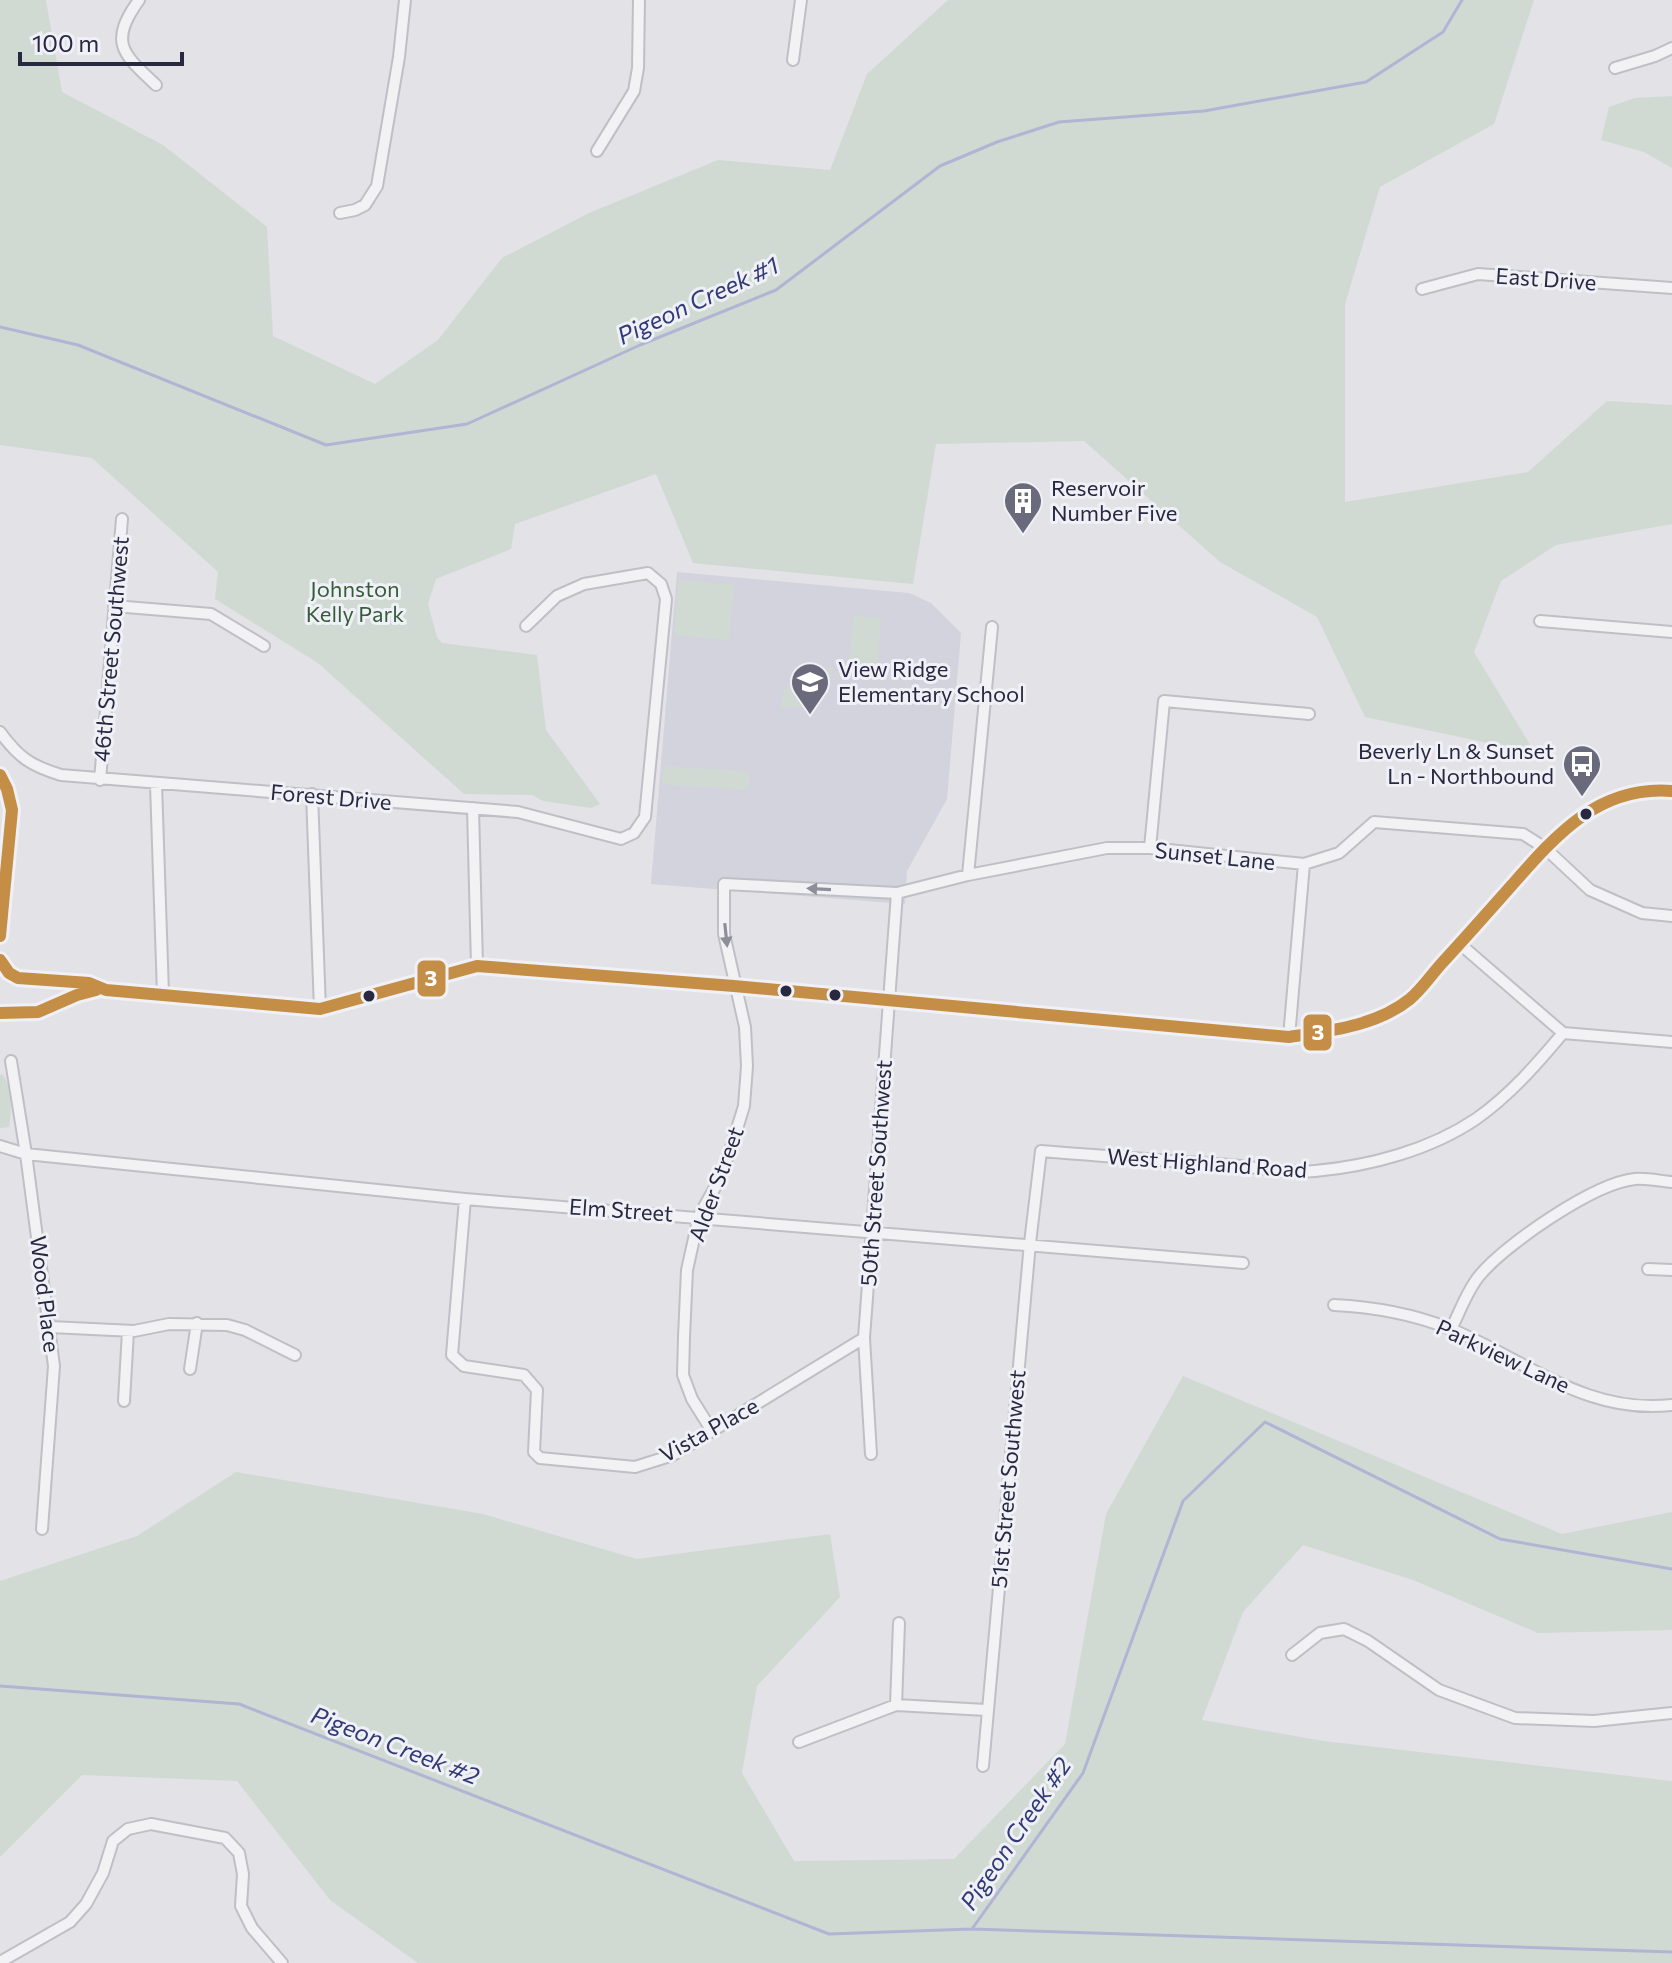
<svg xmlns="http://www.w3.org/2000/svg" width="1672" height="1963" font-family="Commissioner,sans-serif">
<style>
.built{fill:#d2d3dc}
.green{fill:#d0dad3}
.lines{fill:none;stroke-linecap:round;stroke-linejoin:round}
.stream{stroke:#b0b5d3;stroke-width:3}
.street-casing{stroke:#bfbfc5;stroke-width:14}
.street{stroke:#f2f2f4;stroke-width:10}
.secondary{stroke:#f6f6f7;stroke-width:14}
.bus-1-casing{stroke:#f0f0f7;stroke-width:18}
.bus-1{stroke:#c48e46;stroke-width:12}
.oneway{fill:#8d8e9a}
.bus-dot{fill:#282941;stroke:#f0f0f7;stroke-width:3}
.labels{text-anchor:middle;stroke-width:6;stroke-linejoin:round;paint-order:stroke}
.street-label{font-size:22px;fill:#282941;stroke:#f0f0f7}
.poi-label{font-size:22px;fill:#282941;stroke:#f0f0f7;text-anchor:start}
.park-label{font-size:22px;fill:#355d3a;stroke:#f0f0f7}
.water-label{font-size:24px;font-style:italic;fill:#313a76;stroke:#f0f0f7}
.line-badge{stroke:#f0f0f7;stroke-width:3}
.badge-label{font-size:22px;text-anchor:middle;font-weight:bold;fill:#fff}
</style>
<rect width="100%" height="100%" fill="#e2e2e7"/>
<path class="built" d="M677,572L909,593L931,603L961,633L947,799L907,871L905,904L651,884Z"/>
<path class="green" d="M0,0H46L62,92L163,145L267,227L273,336L375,384L438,340L502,258L589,213L718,160L830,170L867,74L948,0H1534L1494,124L1380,187L1345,304V502L1528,472L1607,401L1672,405V524L1556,545L1501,581L1474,652L1535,753L1365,717L1317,617L1220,562L1084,441L936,444L913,584L693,563L656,474L515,524L511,549L436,579L428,604L437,637L442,643L537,655L546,730L600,804L591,808L543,801L532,795L464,794L318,663L215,599L218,572L92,458L0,445Z
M1672,96V168L1644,152L1601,140L1609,107L1635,98Z
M679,580L734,585L729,640L674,635Z
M853,616L881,618L877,671L849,668Z
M809,668H833C826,703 815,706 781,708C784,687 789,677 809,668Z
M664,766L750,772L748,790L662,784Z
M2,1074C12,1086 12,1113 9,1127L0,1128V1075Z
M1183,1376L1562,1534L1672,1512V1630L1538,1633L1413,1580L1303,1545L1243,1612L1202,1720L1324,1741L1672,1781V1963H418L330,1900L237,1781L82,1775L0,1857V1581L137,1536L236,1472L483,1514L637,1559L830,1534L840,1597L757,1686L742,1773L794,1861L954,1859L1065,1744L1106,1514Z"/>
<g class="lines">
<path class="stream" d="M0,327L78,345L326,445L467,424L640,345L776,290L940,166L997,142L1059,122L1204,111L1366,82L1443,32L1462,0
M0,1686L239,1704L829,1934L972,1929L1672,1952
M972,1929L1083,1773L1183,1501L1265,1422L1500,1539L1672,1569"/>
<defs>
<path id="street" d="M139,0C108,43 123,54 156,85
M793,60L801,0
M1615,68L1655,56L1672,48
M597,151L634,91L638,68L639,0
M340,213L355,210L365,205L377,186L399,57L405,0
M1422,289L1478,274L1672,288
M114,606L211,614L264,646
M1540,621L1672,632
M0,732C18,757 31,766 61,775L518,812L621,839L634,833L645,817L666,599L661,584L648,573L584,584L557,596L526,626
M100,780L122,519
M156,784L163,994
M312,794L320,1009
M473,808L477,966
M1150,848L1164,701L1309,714
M968,875L992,627
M1460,944L1563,1033L1672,1042
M1289,1037L1304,864
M11,1061L26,1154L54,1366L42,1529
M0,1146L26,1154L465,1199L1243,1263
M465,1199L452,1355L464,1366L524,1375L537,1390L534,1452L540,1458L635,1467L673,1455L864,1338
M1648,1269L1672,1270
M1334,1305C1374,1307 1410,1313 1448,1328C1524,1358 1584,1415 1672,1405
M50,1327L134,1331L169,1324L227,1325L245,1330L295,1355
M1451,1329C1460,1312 1467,1290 1480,1275C1506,1244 1594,1183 1635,1179C1647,1178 1660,1181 1672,1182
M190,1369L197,1323
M124,1401L128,1331
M712,1431L692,1399L683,1375L684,1337L687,1270L699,1216L718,1182L732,1145L744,1106L747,1066L745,1027L724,934V884L897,893L968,875L1107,848H1150L1304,864L1339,853L1374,822L1523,834L1545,848L1590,890L1642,913L1672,916
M871,1454L864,1338L897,893
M1292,1655L1320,1633L1344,1629L1368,1641L1439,1690L1515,1718L1594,1721L1672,1713
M896,1705L899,1623
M799,1742L896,1705L986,1710
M983,1766L1030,1243L1041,1151C1104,1156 1167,1161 1230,1165C1257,1167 1288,1174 1315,1171C1370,1166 1430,1150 1476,1119C1510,1095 1537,1064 1563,1033
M0,1962L70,1922L86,1904L103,1873L113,1841L128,1829L151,1824L225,1838L239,1853L243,1874L241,1906L252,1928L282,1963"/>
</defs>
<use href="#street" class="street-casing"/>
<use href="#street" class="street"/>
<path class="secondary" d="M0,775L7,789L12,810L0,936
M0,960L9,973L18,978L89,983L102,988
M0,1013L38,1012L77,995L106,990L320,1009L477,966L734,986L1289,1037C1341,1030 1365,1027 1410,999L1545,848L1583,814L1611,799L1649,789L1672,791"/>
<defs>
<path id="bus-1" d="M0,775L7,789L12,810L0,936
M0,960L9,973L18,978L89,983L106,990L320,1009L477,966L734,986L1289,1037C1329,1031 1377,1026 1410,999C1422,989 1432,974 1442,963C1466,937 1489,911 1512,885C1556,835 1599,785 1672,791
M0,1013L38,1012L77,995L96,990"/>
</defs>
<use href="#bus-1" class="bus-1-casing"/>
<use href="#bus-1" class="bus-1"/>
</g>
<defs><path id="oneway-solid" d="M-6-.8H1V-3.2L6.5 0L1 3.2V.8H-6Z" transform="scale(2)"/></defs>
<g class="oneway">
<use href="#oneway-solid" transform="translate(819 889) rotate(-177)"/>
<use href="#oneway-solid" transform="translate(726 935) rotate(84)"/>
</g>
<defs>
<symbol id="building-pin" viewBox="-11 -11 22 30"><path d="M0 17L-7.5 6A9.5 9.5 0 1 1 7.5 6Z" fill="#696a7b" stroke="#f0f0f7"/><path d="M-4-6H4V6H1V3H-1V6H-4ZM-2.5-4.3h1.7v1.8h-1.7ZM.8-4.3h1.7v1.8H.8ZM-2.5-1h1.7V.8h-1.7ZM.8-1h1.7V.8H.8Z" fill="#fff"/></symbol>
<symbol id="school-pin" viewBox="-11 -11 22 30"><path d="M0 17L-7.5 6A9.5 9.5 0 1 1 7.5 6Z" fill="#696a7b" stroke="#f0f0f7"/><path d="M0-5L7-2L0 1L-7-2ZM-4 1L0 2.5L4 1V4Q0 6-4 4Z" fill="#fff"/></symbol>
<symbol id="bus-pin" viewBox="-11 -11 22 30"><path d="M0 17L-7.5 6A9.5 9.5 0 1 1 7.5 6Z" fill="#696a7b" stroke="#f0f0f7"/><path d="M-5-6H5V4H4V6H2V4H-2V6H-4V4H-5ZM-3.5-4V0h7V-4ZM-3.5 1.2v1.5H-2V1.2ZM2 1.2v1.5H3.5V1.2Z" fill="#fff"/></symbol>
</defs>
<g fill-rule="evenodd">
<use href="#building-pin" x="1001" y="479" width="44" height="60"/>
<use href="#school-pin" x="788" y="660" width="44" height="60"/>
<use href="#bus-pin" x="1560" y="742" width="44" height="60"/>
</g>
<g class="bus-dot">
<circle cx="1586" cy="814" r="7"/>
<circle cx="786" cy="991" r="7"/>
<circle cx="835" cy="995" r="7"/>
<circle cx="369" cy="996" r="7"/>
</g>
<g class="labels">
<g class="street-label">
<text transform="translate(1546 279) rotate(4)" y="8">East Drive</text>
<text transform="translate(111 649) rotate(-85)" y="8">46th Street Southwest</text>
<text transform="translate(331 797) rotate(5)" y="8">Forest Drive</text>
<text transform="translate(1215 856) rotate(6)" y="8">Sunset Lane</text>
<text transform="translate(1207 1163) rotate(4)" y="8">West Highland Road</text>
<text transform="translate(876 1173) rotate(-86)" y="8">50th Street Southwest</text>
<text transform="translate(716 1184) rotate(-70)" y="8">Alder Street</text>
<text transform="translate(621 1210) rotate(4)" y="8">Elm Street</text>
<text transform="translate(45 1294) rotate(83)" y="8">Wood Place</text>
<text transform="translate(1503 1356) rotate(25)" y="8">Parkview Lane</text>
<text transform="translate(709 1430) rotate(-29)" y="8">Vista Place</text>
<text transform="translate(1008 1479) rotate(-85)" y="8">51st Street Southwest</text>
</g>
<g class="poi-label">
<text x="1051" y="496">Reservoir<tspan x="1051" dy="25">Number Five</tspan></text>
<text x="838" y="677">View Ridge<tspan x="838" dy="25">Elementary School</tspan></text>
<text x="1554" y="759" text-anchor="end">Beverly Ln &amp; Sunset<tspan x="1554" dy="25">Ln - Northbound</tspan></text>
</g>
<g class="park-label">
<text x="355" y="597">Johnston<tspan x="355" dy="25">Kelly Park</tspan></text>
</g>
<g class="water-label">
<text transform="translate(698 301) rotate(-25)" y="8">Pigeon Creek #1</text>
<text transform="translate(395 1746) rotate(21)" y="8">Pigeon Creek #2</text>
<text transform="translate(1016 1834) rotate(-56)" y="8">Pigeon Creek #2</text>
</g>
</g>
<g class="line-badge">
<rect x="416" y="959" width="31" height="39" rx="8" fill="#c48e46"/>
<rect x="1302" y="1013" width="31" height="39" rx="8" fill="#c48e46"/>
</g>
<g class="badge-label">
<text x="431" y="986">3</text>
<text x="1318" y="1040">3</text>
</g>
<path d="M20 52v12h162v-12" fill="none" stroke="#282941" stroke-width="4"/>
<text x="32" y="52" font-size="24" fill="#282941" stroke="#f0f0f7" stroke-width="6" paint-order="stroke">100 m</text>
</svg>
